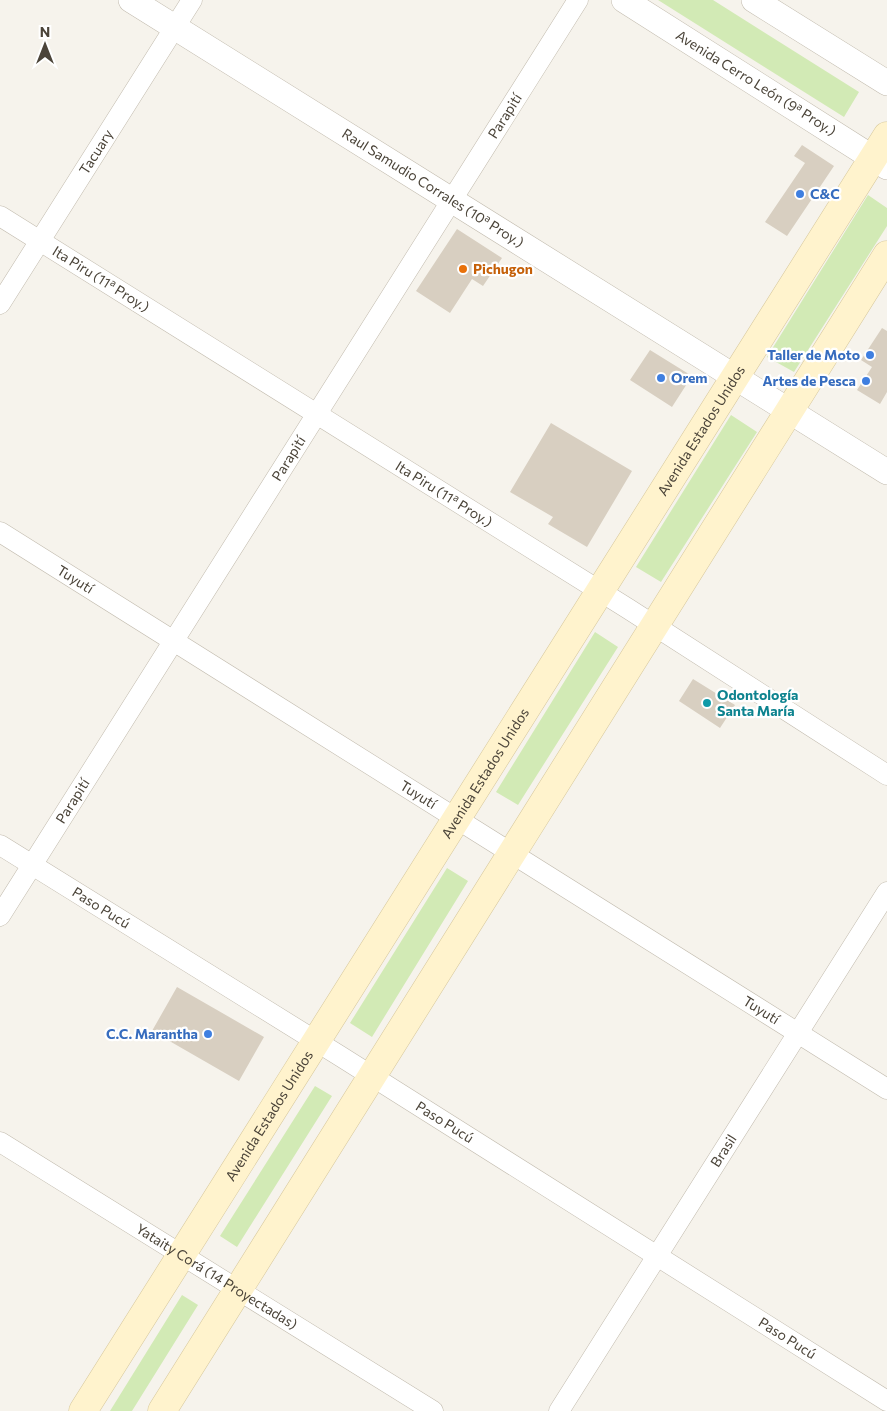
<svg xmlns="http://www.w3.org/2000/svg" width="887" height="1411" font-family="Commissioner,sans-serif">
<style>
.green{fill:#d2eab5}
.building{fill:#d8cfc1}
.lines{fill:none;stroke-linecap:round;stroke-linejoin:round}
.minor-casing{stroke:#c2bbae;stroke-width:21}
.tertiary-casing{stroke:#c2bbae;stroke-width:26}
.secondary-casing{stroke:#d6c79b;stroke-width:29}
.minor{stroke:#fff;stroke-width:20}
.tertiary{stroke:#fff;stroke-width:25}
.secondary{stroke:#fff3cd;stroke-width:28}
.shop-dot{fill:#3f7fe0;stroke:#fff;stroke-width:2}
.food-dot{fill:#e8710a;stroke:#fff;stroke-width:2}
.culture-dot{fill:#0f9aa8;stroke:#fff;stroke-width:2}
.labels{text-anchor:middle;stroke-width:4.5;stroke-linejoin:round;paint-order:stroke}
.street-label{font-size:14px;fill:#4b4439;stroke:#fff}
.shop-label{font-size:14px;font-weight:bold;fill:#366cbe;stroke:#fff;text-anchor:end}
.food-label{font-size:14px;font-weight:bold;fill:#c56008;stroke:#fff;text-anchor:start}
.culture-label{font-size:14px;font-weight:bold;fill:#0d838f;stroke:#fff;text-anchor:start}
</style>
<rect width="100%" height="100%" fill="#f6f3ec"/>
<path class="green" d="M658,0H713L859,92L844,117Z
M868,195L887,208V226L794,372L767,357Z
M731,415L757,432L661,582L636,567Z
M595,632L618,647L518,805L496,792Z
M447,868L468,881L372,1037L350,1023Z
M315,1086L332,1096L237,1247L220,1236Z
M182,1295L198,1305L132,1411H110Z"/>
<path class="building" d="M802,145L834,166L787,236L765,222L805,163L794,156Z
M457,229L502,258L483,286L472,279L450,313L416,291Z
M882,328L887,331V392L880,404L857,390L872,367L861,360Z
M650,350L692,376L672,407L630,380Z
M551,423L632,471L587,547L548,524L553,517L510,492Z
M693,679L735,705L720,728L679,701Z
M177,987L264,1037L239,1081L152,1031Z"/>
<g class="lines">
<defs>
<g id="minor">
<path d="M0,216L627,608L887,775"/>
<path id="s1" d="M0,304L192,0"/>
<path id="s2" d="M0,532L887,1089"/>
<path id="s3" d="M0,845L340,1056L887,1401"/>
<path id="s4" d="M0,916L578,0"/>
<path id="s5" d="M0,1142L433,1411"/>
<path id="s6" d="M559,1411L887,892"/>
</g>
<path id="tertiary" d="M131,0L887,472
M624,0L887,167
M754,0L887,83"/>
<g id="secondary">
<path id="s7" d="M83,1411L887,136"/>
<path d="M162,1411L887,255"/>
</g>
</defs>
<use href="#minor" class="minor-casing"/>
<use href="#tertiary" class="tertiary-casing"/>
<use href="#secondary" class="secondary-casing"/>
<use href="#minor" class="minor"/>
<use href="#tertiary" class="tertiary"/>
<use href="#secondary" class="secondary"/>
</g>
<g class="shop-dot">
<circle cx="800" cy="194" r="5"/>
<circle cx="870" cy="355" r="5"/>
<circle cx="661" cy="378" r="5"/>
<circle cx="866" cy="381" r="5"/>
<circle cx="208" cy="1034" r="5"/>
</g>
<circle class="food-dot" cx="463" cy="269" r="5"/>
<circle class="culture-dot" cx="707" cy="703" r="5"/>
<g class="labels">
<g class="street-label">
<text transform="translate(756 83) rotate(32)" y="5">Avenida Cerro León (9ª Proy.)</text>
<text dy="5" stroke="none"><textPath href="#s4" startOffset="946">Parapití</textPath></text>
<text dy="5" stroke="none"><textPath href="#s1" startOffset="180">Tacuary</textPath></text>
<text transform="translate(433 188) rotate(32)" y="5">Raul Samudio Corrales (10ª Proy.)</text>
<text transform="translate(101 279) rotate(32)" y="5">Ita Piru (11ª Proy.)</text>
<text dy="5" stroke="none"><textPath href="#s7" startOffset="1159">Avenida Estados Unidos</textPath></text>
<text dy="5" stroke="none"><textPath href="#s4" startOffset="541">Parapití</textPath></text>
<text transform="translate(444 494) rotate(32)" y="5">Ita Piru (11ª Proy.)</text>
<text dy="5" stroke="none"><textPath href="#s2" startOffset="89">Tuyutí</textPath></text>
<text dy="5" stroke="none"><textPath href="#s7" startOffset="754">Avenida Estados Unidos</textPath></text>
<text dy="5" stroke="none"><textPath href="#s2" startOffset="494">Tuyutí</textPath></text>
<text dy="5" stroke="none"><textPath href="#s4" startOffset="136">Parapití</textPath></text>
<text dy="5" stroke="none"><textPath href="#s3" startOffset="119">Paso Pucú</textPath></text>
<text dy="5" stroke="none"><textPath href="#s2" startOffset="899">Tuyutí</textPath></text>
<text dy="5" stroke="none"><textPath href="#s7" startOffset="349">Avenida Estados Unidos</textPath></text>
<text dy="5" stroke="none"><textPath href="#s3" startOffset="524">Paso Pucú</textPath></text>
<text dy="5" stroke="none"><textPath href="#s6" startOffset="308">Brasil</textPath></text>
<text dy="5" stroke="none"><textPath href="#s5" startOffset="255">Yataity Corá (14 Proyectadas)</textPath></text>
<text dy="5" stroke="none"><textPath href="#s3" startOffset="929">Paso Pucú</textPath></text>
</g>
<g class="shop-label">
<text x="810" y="199" text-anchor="start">C&amp;C</text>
<text x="860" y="360">Taller de Moto</text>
<text x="671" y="383" text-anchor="start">Orem</text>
<text x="856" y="386">Artes de Pesca</text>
<text x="198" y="1039">C.C. Marantha</text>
</g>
<g class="food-label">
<text x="473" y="274">Pichugon</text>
</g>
<g class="culture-label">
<text x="717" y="700">Odontología<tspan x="717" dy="16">Santa María</tspan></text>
</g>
</g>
<g transform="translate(45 45)" stroke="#ffffff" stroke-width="4" paint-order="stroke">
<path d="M0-4L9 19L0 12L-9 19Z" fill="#4b4439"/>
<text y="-8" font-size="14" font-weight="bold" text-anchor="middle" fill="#4b4439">N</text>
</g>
</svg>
